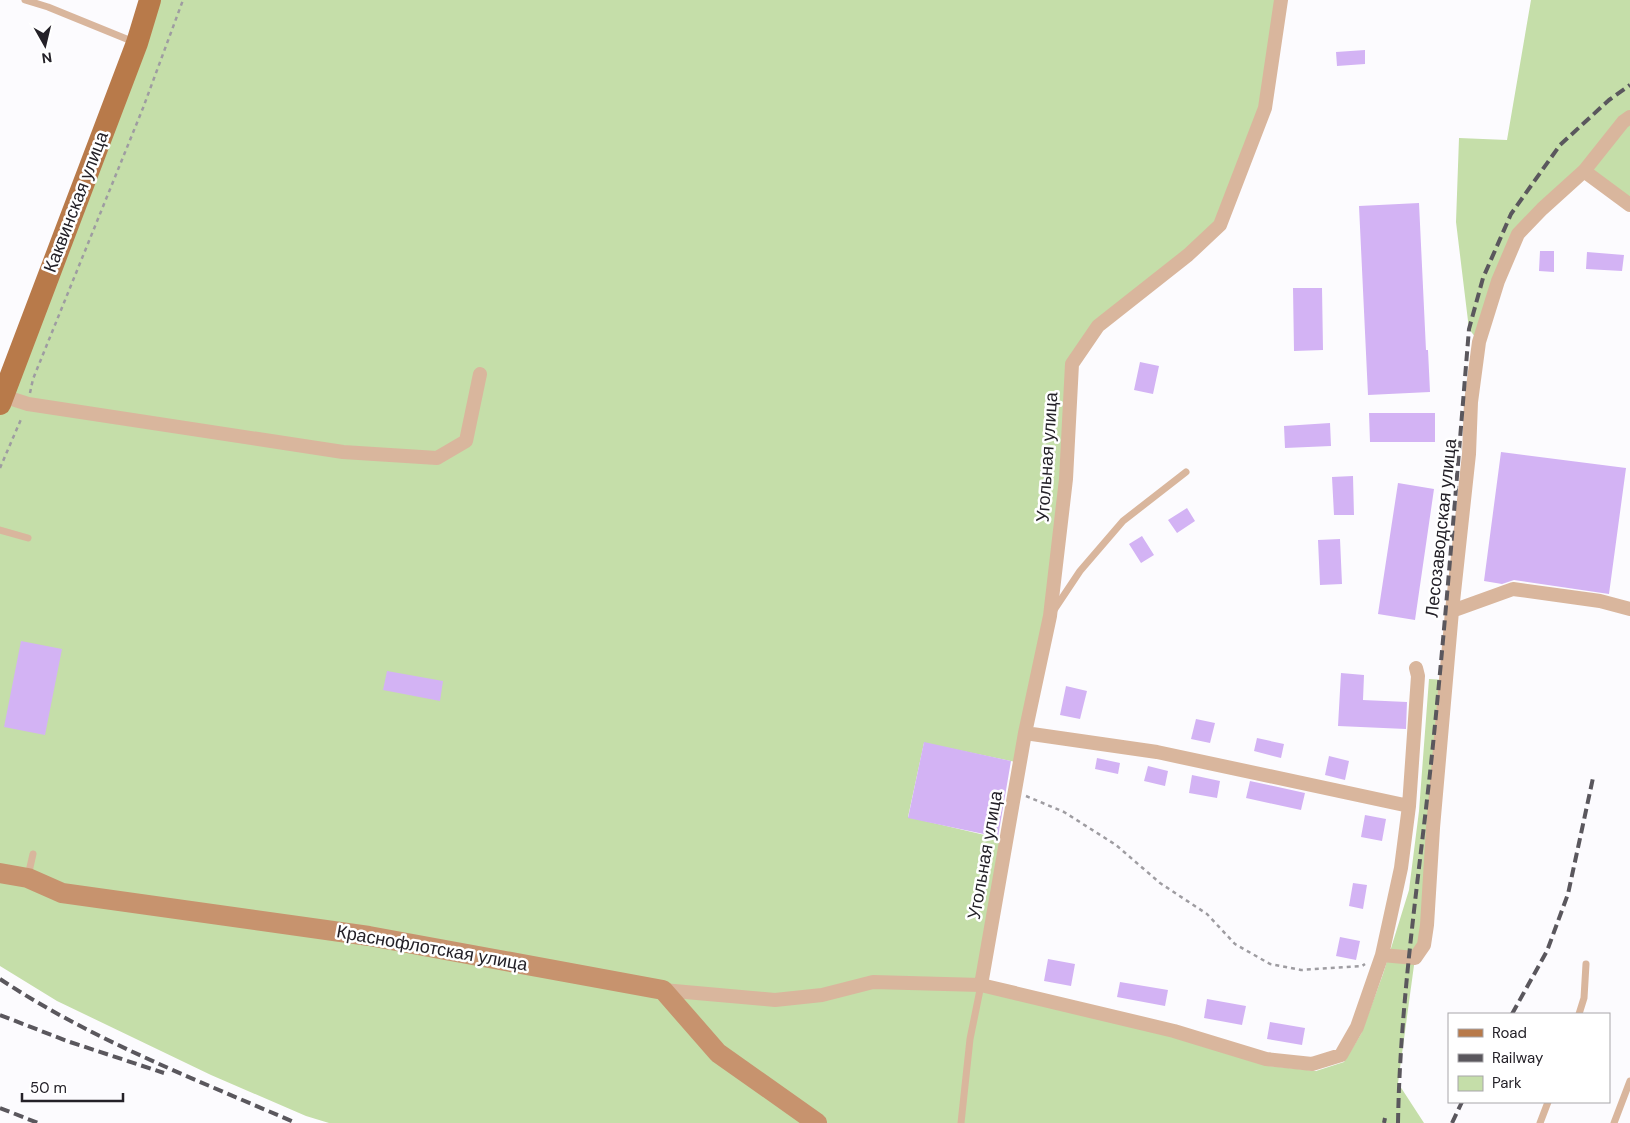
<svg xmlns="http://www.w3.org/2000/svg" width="1630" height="1123" font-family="'DM Sans',sans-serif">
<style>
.green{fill:#c5dea9}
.building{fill:#d3b3f4}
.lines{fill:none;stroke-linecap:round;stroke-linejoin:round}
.path{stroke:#9e9ca1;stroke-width:2.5;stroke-dasharray:4 4;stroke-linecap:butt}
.lane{stroke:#d9b69d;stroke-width:7}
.street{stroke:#d9b69d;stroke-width:14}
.secondary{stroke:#c7936e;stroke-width:20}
.primary{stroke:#b87a4a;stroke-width:22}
.rail{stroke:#5a575d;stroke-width:4;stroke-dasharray:10 5;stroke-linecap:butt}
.labels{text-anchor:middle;stroke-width:5;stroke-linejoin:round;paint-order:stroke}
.street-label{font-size:18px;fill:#242128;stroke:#fff}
</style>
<rect width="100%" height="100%" fill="#fcfbfe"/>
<path class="green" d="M150,0H1281L1265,108L1220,225L1098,326L1072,364L1066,479L1020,763L924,743L908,817L1006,840L981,985L1174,1031L1269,1066L1316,1071L1344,1062L1361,1034L1383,974L1409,890L1419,811L1429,679L1446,680L1428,923L1415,958L1398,1083L1424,1123H329L306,1116L211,1075L57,1001L0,966V404Z
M1531,0H1630V205L1584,171L1518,234L1479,342L1469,329L1456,222L1459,138L1507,140Z"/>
<path class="building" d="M1365,50V64L1337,66L1336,52Z
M1419,203L1426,350H1428L1430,392L1368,395L1359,206Z
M1540,251H1554V272L1539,271Z
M1587,252L1624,255L1622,271L1586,269Z
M1293,288H1322L1323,350L1294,351Z
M1140,362L1159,366L1153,394L1134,390Z
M1369,413H1435V442H1370Z
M1330,423L1331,446L1285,448L1284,426Z
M1501,452L1626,468L1609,594L1514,580L1502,584L1484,581Z
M1353,476L1354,515H1334L1332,477Z
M1398,483L1434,489L1415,620L1378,614Z
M1187,508L1195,521L1177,533L1168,520Z
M1142,536L1154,555L1141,563L1129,544Z
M1340,539L1342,584L1320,585L1318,540Z
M21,641L62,649L45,735L4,727Z
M387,671L443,681L440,701L383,690Z
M1341,673L1364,675L1363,700L1407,702L1406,729L1338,726Z
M1066,686L1087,691L1080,719L1060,715Z
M1196,719L1215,723L1210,743L1191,739Z
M1257,738L1284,744L1281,758L1254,751Z
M924,742L1011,761L998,837L908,818Z
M1329,756L1349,761L1345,780L1325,775Z
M1097,758L1120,763L1118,774L1095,769Z
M1148,766L1168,771L1165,786L1144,781Z
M1192,775L1220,781L1217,798L1189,793Z
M1250,781L1305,793L1301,810L1246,798Z
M1365,815L1386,819L1382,841L1361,837Z
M1353,883L1367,885L1363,909L1349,906Z
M1340,937L1360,941L1356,960L1336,956Z
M1048,959L1075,964L1071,986L1044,981Z
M1120,982L1168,990L1165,1006L1117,997Z
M1207,999L1246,1006L1242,1025L1204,1018Z
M1270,1022L1305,1028L1302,1045L1267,1039Z"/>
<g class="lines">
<path class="path" d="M30,393L33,379L143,108L183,0
M0,468L22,417
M1026,796L1064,812L1116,845L1160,883L1207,914L1235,944L1270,964L1301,970L1362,966L1365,964"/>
<path class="lane" d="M25,0L48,7L134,42
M0,530L28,538
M1054,610L1080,571L1123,521L1186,472
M28,876L33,854
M1579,1014L1584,998L1586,964
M961,1123L970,1039L981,985
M1540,1123L1548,1102
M1614,1123L1630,1081"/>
<path class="street" d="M1584,171L1630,205
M3,396L28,404L343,452L437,458L466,441L480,374
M1452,611L1513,589L1600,601L1630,609
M1025,733L1157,752L1409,806
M1382,955L1415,958L1424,945L1427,925L1433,828L1452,611L1469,454L1471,402L1479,342L1498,281L1518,234L1542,209L1584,171L1623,122L1630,117
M981,985L1025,733L1050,616L1066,479L1072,364L1098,326L1188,255L1220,225L1265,108L1281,0
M663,990L775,1000L822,995L873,982L981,985L1174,1031L1266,1059L1312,1064L1341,1055L1357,1027L1382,955L1401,868L1409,806L1418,676L1416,668"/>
<path class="secondary" d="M0,873L28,878L62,893L369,936L663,990L718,1053L817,1123"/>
<path class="primary" d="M0,404L137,43L150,0"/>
<path class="rail" d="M0,979C92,1040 195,1079 296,1123
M1512,1014L1547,951L1568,894L1593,778
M0,1015L67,1041L164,1073
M0,1108L38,1123
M1384,1123L1385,1118
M1398,1123C1400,1003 1418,884 1431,764C1446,620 1457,474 1469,329L1483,278L1511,214L1560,145L1609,100L1630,85
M1452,1123L1462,1102"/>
</g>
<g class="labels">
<g class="street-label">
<text transform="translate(76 202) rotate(-69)" y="6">Каквинская улица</text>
<text transform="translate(1047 457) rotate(-86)" y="6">Угольная улица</text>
<text transform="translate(1441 528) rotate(-84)" y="6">Лесозаводская улица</text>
<text transform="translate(985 855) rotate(-80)" y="6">Угольная улица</text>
<text transform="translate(432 948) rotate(10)" y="6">Краснофлотская улица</text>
</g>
</g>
<rect x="1448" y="1013" width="162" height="90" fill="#ffffff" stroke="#a7a6a9"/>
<rect x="1458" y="1029" width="25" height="8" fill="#b87a4a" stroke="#a7a6a9"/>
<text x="1492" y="1038" font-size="15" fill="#242128">Road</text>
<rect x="1458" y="1054" width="25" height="8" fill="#5a575d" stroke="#a7a6a9"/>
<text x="1492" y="1063" font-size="15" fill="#242128">Railway</text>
<rect x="1458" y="1076" width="25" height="15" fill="#c5dea9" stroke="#a7a6a9"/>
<text x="1492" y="1088" font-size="15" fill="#242128">Park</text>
<g transform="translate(45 45) rotate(172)" stroke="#ffffff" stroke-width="4" paint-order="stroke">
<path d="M0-4L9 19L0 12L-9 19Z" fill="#242128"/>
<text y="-8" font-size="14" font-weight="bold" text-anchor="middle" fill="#242128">N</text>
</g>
<path d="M22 1093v8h101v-8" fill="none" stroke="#242128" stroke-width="2.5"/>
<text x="30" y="1093" font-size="15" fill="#242128" stroke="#ffffff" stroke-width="4" paint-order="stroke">50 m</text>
</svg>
